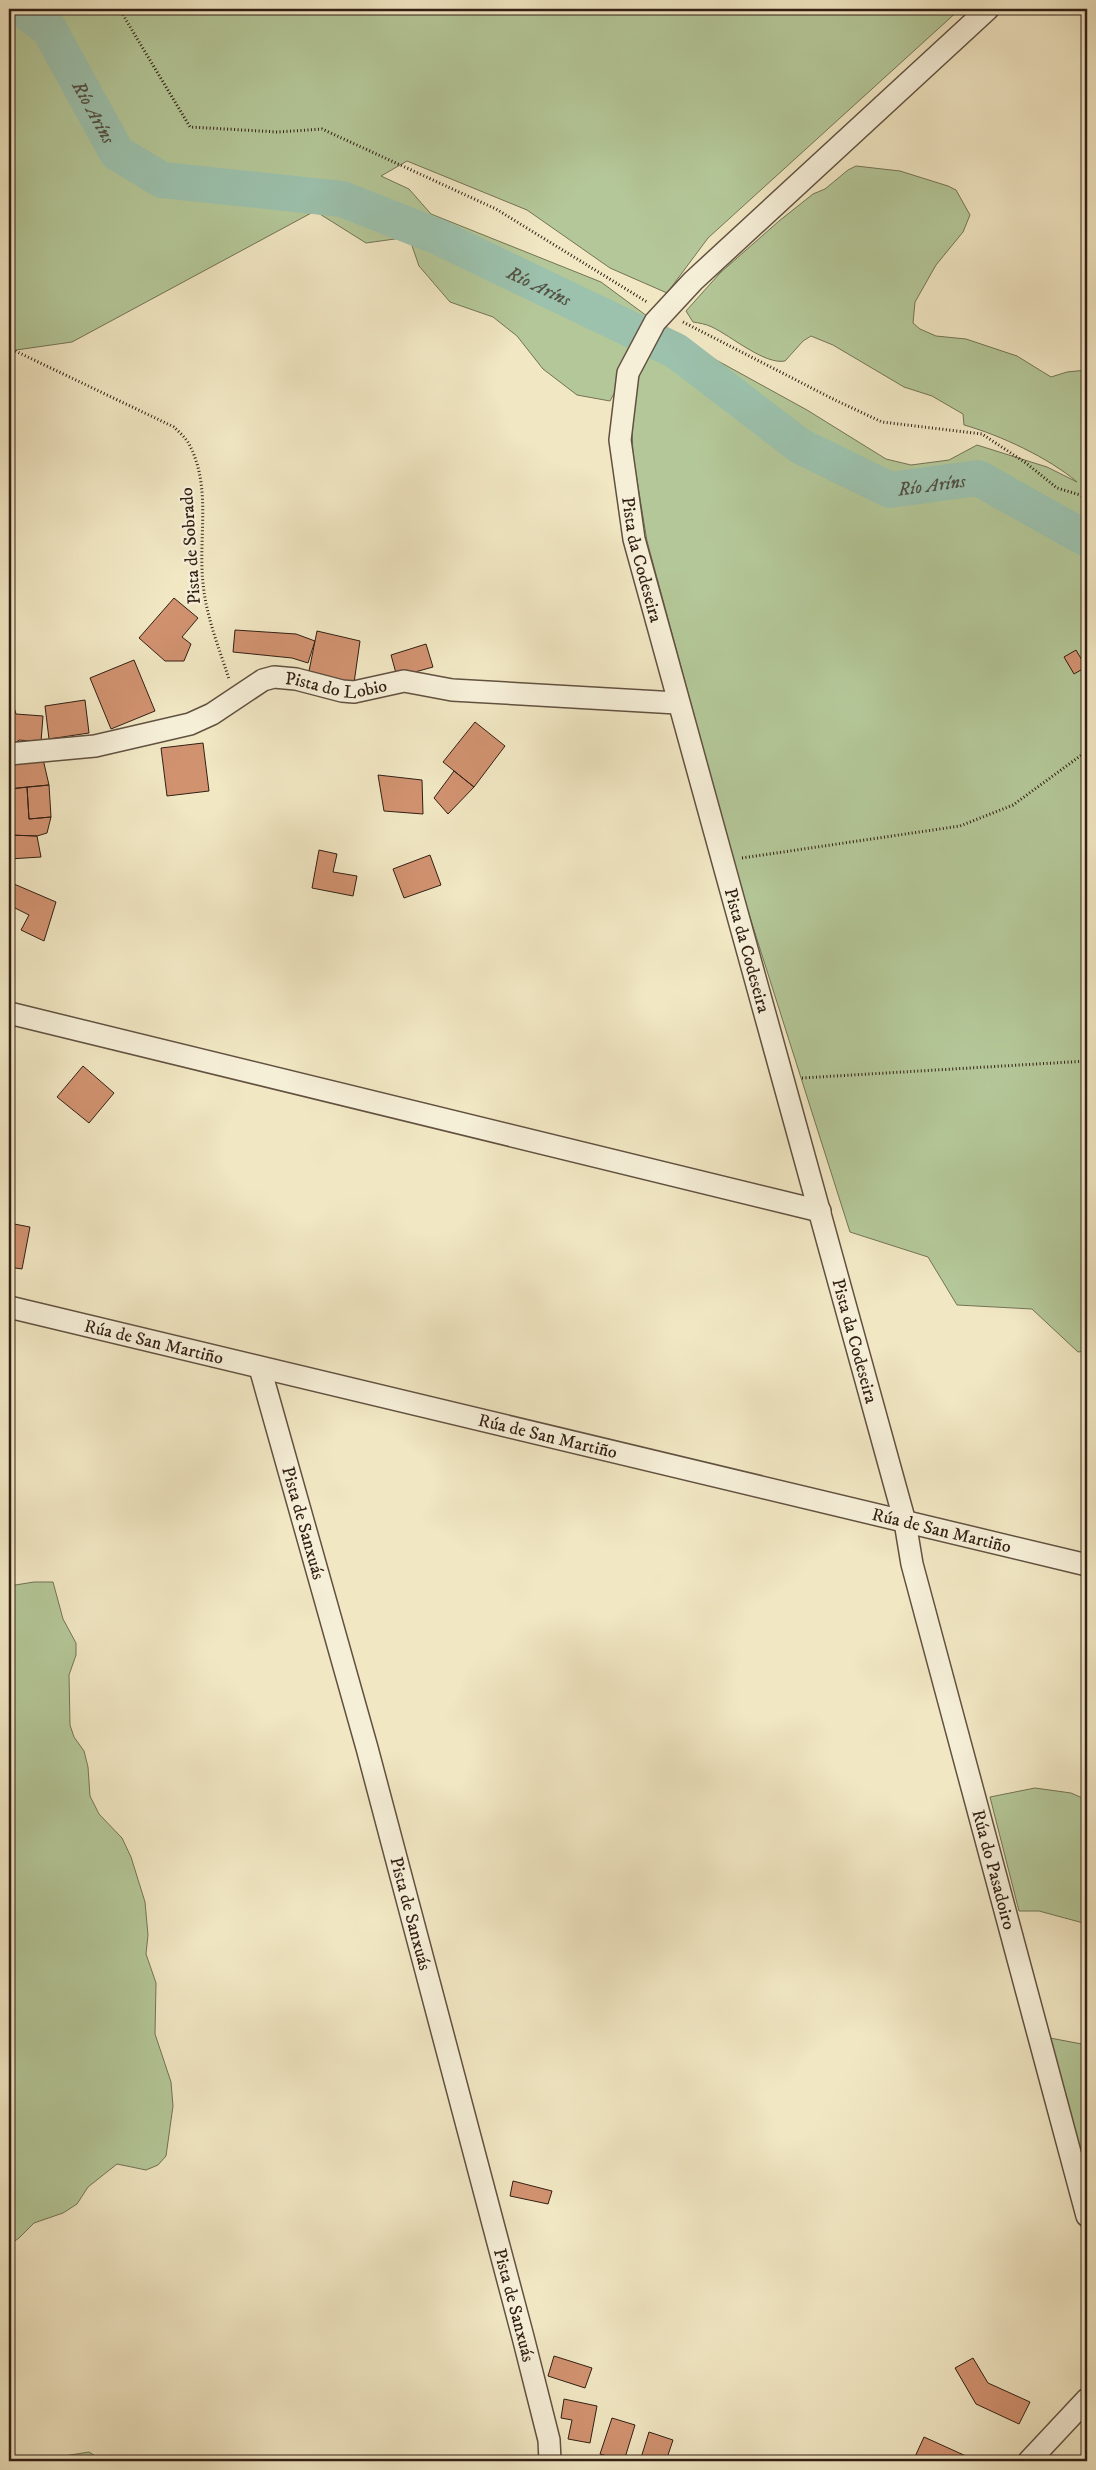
<svg xmlns="http://www.w3.org/2000/svg" width="1096" height="2470" font-family="'IM FELL DW Pica',serif">
<style>
.green{fill:#b4c798;stroke:#737356}
.lines{fill:none;stroke-linecap:round;stroke-linejoin:round}
.river{stroke:#9cc1ad;stroke-width:36}
.building{fill:#d19270;stroke:#321f14}
.minor-casing{stroke:#625140;stroke-width:24}
.path{stroke:#321f14;stroke-width:3;stroke-dasharray:1 2.5;stroke-linecap:butt}
.minor{stroke:#f6efd8;stroke-width:21}
.labels{text-anchor:middle;stroke-width:4.5;stroke-linejoin:round;paint-order:stroke}
.street-label{font-size:18px;fill:#321f14;stroke:#f6efd8}
.water-label{font-size:19px;font-style:italic;fill:#525042;stroke:#f6efd8}
</style>
<rect width="100%" height="100%" fill="#f1e7c3"/>
<filter id="stains"><feTurbulence type="fractalNoise" baseFrequency=".004" numOctaves="4"/><feColorMatrix values="0 0 0 0 .2 0 0 0 0 .09 0 0 0 0 .02 0 0 0 .5 -.17"/></filter>
<radialGradient id="worn" r=".72"><stop offset=".6" stop-color="#630" stop-opacity="0"/><stop offset="1" stop-color="#630" stop-opacity=".3"/></radialGradient>
<path class="green" d="M9,9H960L708,238L667,293L610,268L527,210L407,161L381,176L409,189L431,214L601,282L678,339L807,410L886,459L911,465L949,460L977,445L1047,467L1077,482C1049,458 1000,435 964,425L963,414L932,396L904,387L833,345L811,336L803,341L785,361C765,365 731,336 712,327C706,324 699,323 693,322L686,311L720,273L779,221L813,194L825,189L848,170L856,166L900,171L948,186L956,190L970,215L963,232L936,265L915,302L913,323L920,329L936,336L966,339L1017,356L1051,377L1067,372L1087,370V487H1085L1087,489V1351L1078,1352L1032,1309L957,1305L928,1257L850,1232L741,889L647,541L633,456L632,427L617,388L610,401L577,395L543,369L517,336L493,317L450,302L419,266L409,237L366,243L315,211L72,342L9,351Z
M34,1582H53L63,1619L76,1643V1655L69,1675L70,1725L74,1737L84,1751L88,1767L90,1796L99,1814L122,1838L131,1857L145,1902L148,1935L146,1954L156,1983L155,2034L171,2082L173,2106L166,2156L158,2165L146,2170L117,2164L88,2187L77,2204L63,2213L34,2223L19,2238L9,2245V1586Z
M1035,1788L1071,1793L1087,1800V1924L1039,1911H1019L990,1797Z
M1050,2038L1087,2045V2174Z
M89,2452L103,2461H52L58,2457Z
M249,2456H285L295,2461H216Z"/>
<g class="lines">
<path class="river" id="s1" d="M22,9L49,29L117,153L162,180L342,199L436,236L676,351L800,446L890,490L978,478L1087,539"/>
</g>
<path class="building" d="M174,598L198,618L182,637L191,644L184,661H165L139,638Z
M235,630L296,634L315,641L308,663L292,658L233,652Z
M317,631L360,641L354,683L309,671Z
M426,644L433,667L397,677L391,655Z
M1076,650L1086,667L1074,674L1064,657Z
M134,660L155,711L111,729L90,678Z
M85,700L89,733L49,739L45,706Z
M9,703L13,704L16,714L43,716L41,742L19,740L9,749Z
M475,722L505,746L474,787L443,762Z
M203,743L209,791L167,796L161,748Z
M43,759L49,785L9,789V761Z
M454,771L474,787L448,814L434,798Z
M378,775L422,780L423,814L384,811Z
M49,785L51,817L29,819L27,787Z
M27,787L29,819L51,817L47,833L37,836L9,835V789Z
M9,835L37,836L41,857L9,859Z
M319,850L337,854L333,872L357,876L353,896L312,888Z
M430,855L441,885L404,898L393,869Z
M14,884L56,902L44,941L21,930L29,915L9,905V890Z
M83,1066L114,1093L89,1123L57,1097Z
M9,1223L30,1227L22,1269L9,1267Z
M513,2181L552,2191L548,2204L510,2196Z
M554,2356L592,2368L585,2388L548,2376Z
M973,2358L988,2383L1030,2402L1019,2424L976,2404L955,2368Z
M564,2399L597,2406L590,2443L568,2439L572,2420L561,2418Z
M612,2418L635,2425L624,2461L600,2454Z
M649,2432L673,2440L666,2461H640Z
M924,2437L977,2461H913Z"/>
<g class="lines">
<defs>
<g id="minor">
<path id="s2" d="M988,9L693,281L655,322L628,373L620,440L634,539L905,1522L912,1564L1087,2216"/>
<path id="s3" d="M9,754L95,746L190,724L212,714L263,680L274,677L296,679L342,691L354,692L404,681L452,690L677,703"/>
<path d="M9,1013L820,1211"/>
<path id="s4" d="M9,1307L1087,1565"/>
<path id="s5" d="M260,1368L367,1748L523,2337L549,2440L550,2461"/>
<path d="M1029,2461L1087,2399"/>
</g>
</defs>
<use href="#minor" class="minor-casing"/>
<path class="path" d="M114,9L123,15L190,127L278,132L322,129L496,209L647,302
M683,322L835,400L882,422L982,434L1026,463L1057,488L1087,497
M9,348L174,427C179,432 186,438 189,444C212,487 198,537 203,583C206,616 219,648 229,679
M742,858L960,826L1013,805L1087,751
M802,1078L1087,1061"/>
<use href="#minor" class="minor"/>
</g>
<g class="labels">
<g class="street-label">
<text transform="translate(190 546) rotate(-94)" y="6">Pista de Sobrado</text>
<text dy="6" stroke="none"><textPath href="#s2" startOffset="704">Pista da Codeseira</textPath></text>
<text dy="6" stroke="none"><textPath href="#s3" startOffset="344">Pista do Lobio</textPath></text>
<text dy="6" stroke="none"><textPath href="#s2" startOffset="1109">Pista da Codeseira</textPath></text>
<text dy="6" stroke="none"><textPath href="#s2" startOffset="1514">Pista da Codeseira</textPath></text>
<text dy="6" stroke="none"><textPath href="#s4" startOffset="149">Rúa de San Martiño</textPath></text>
<text dy="6" stroke="none"><textPath href="#s4" startOffset="554">Rúa de San Martiño</textPath></text>
<text dy="6" stroke="none"><textPath href="#s5" startOffset="161">Pista de Sanxuás</textPath></text>
<text dy="6" stroke="none"><textPath href="#s4" startOffset="959">Rúa de San Martiño</textPath></text>
<text dy="6" stroke="none"><textPath href="#s2" startOffset="2061">Rúa do Pasadoiro</textPath></text>
<text dy="6" stroke="none"><textPath href="#s5" startOffset="566">Pista de Sanxuás</textPath></text>
<text dy="6" stroke="none"><textPath href="#s5" startOffset="971">Pista de Sanxuás</textPath></text>
</g>
<g class="water-label">
<text dy="7" stroke="none"><textPath href="#s1" startOffset="128">Río Aríns</textPath></text>
<text dy="7" stroke="none"><textPath href="#s1" startOffset="624">Río Aríns</textPath></text>
<text dy="7" stroke="none"><textPath href="#s1" startOffset="1074">Río Aríns</textPath></text>
</g>
</g>
<rect width="1096" height="2470" fill="none" stroke="#f1e7c3" stroke-width="30"/>
<rect x="10" y="10" width="1076" height="2450" fill="none" stroke="#321f14" stroke-width="2.5"/>
<rect x="15" y="15" width="1066" height="2440" fill="none" stroke="#321f14"/>
<rect width="100%" height="100%" filter="url(#stains)"/>
<rect width="100%" height="100%" fill="url(#worn)"/>
</svg>
